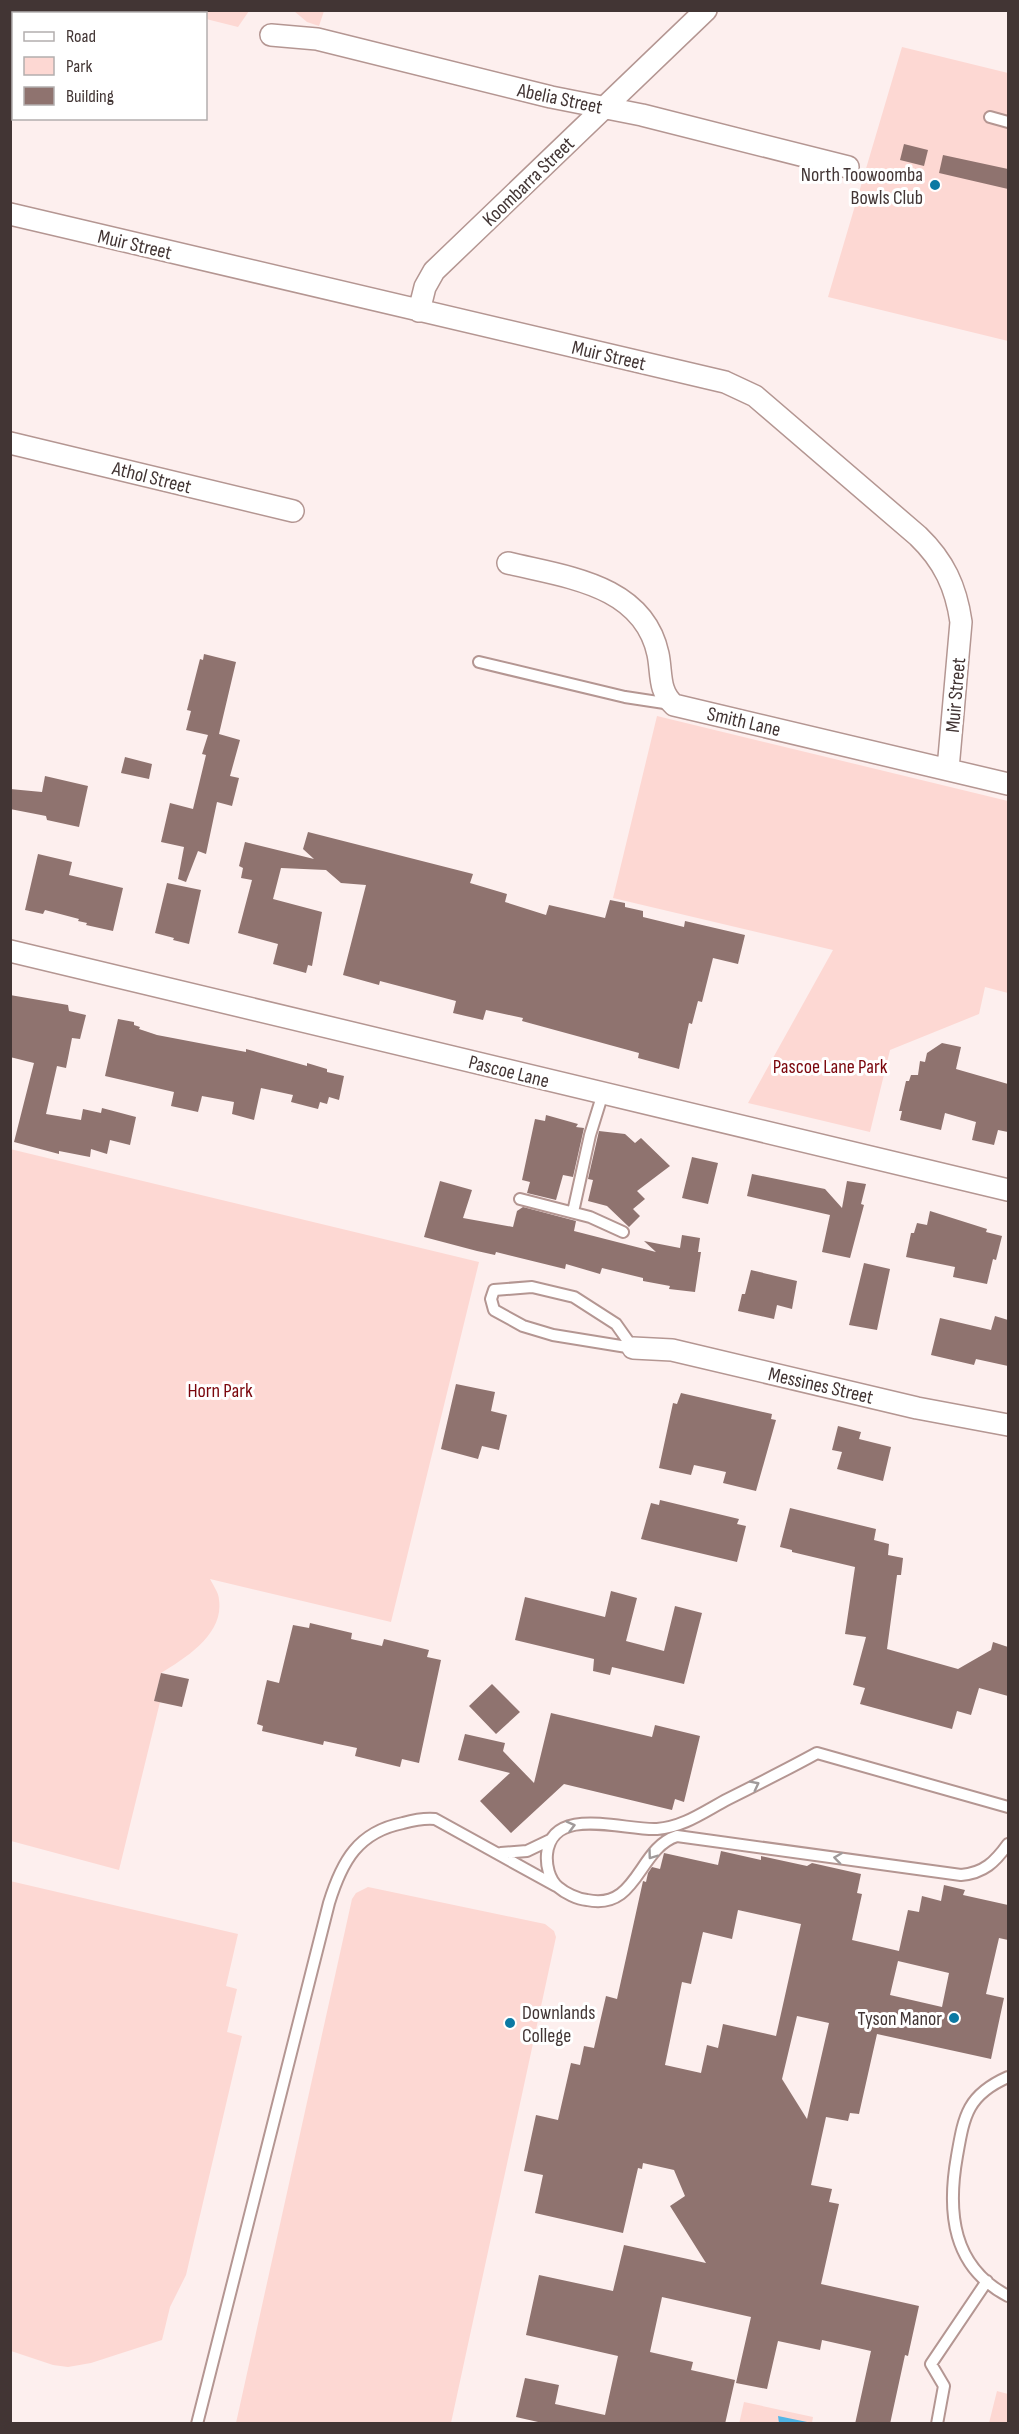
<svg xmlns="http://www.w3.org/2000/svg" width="1019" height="2434" font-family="'Sofia Sans Condensed',sans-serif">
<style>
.green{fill:#fdd8d3}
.water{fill:#53b6e6}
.building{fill:#8f736f;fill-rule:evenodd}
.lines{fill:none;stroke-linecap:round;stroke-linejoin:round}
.lane-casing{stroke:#b49692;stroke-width:14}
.street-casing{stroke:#b49692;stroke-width:24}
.lane{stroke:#fff;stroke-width:10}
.street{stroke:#fff;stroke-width:21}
.oneway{stroke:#a09a9a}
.poi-dot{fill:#0b79a3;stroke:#fff;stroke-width:2}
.labels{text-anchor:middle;stroke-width:6;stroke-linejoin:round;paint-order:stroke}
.street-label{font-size:20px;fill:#423534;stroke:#fff}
.poi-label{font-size:20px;fill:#423534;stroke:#fff;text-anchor:end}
.park-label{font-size:20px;fill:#7a060c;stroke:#fff}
</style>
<rect width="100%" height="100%" fill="#fdefee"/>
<path class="green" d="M69,11V10L249,11L238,27L206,19V14L68,13Z
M294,11H324L319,26L307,22Z
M902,47L1008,73V341L828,297Z
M657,716L1008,801V993L985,987L979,1014L890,1050L870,1132L748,1103L833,950L613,898Z
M10,1149L479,1262L391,1622L210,1579C213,1585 219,1593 219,1600C224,1634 186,1658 161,1673L154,1701L160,1702L119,1870L11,1841Z
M10,1881L238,1934L226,1986L237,1989L227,2032L242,2036L186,2275L170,2307L162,2340L91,2363L68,2367L53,2365L11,2351Z
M368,1887L545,1924L554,1931L556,1937L451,2423H236L352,1899L356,1893Z
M997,2391L1008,2394V2423H989Z
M744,2402L813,2417L812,2423L739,2424Z"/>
<path class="water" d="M778,2416L812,2423H779Z"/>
<path class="building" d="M904,144L928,150L924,166L900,160Z
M943,155L1008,169V189L939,173Z
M204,654L236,662L219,734L240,740L230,776L239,778L232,806L217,802L206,854L198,851L186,882L178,879L184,847L161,842L170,803L193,809L206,755L202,754L208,735L186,730L191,711L187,710L200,659L203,660Z
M125,757L152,764L149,779L121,773Z
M45,776L88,786L79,827L47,820L46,816L10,809V789L42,792Z
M308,832L473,874L470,883L507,894L505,902L546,915L549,905L605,918L610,900L625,903V907L643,911V917L684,927L685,921L745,935L738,964L713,958L702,1002L698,1001L692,1024L689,1023L679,1069L638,1058L639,1053L522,1021L523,1018L486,1010L483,1020L453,1013L456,1001L380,981L379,985L343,975L366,885L341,883L326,870L281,868L273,899L322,912L312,966L308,965L306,973L273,964L278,944L238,933L252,880L241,878L243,868L239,866L245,842L314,859L303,849Z
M38,854L72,862L69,875L123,888L113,931L86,925L87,923L78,921L79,919L45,910L43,914L25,910Z
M167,883L201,890L189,944L173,940L174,938L155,933Z
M10,995L68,1005L69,1011L86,1015L80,1039L72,1038L66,1068L57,1066L46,1114L81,1120L83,1109L101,1113L102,1108L136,1117L130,1145L110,1140L107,1154L91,1149L90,1157L59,1151V1154L14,1142L34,1063L10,1057Z
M118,1019L134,1022V1025L140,1027L139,1029L157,1035L246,1052V1049L307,1066V1063L327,1069V1072L344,1076L339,1100L329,1097L327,1104L320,1102L318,1109L291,1102L293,1095L261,1088L254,1120L232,1114L234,1102L202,1096L198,1112L171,1106L174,1092L105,1076Z
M942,1043L961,1047L956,1069L1008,1084V1132L998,1130L994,1145L972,1140L976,1122L945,1113L941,1130L900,1120L902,1111H899L906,1081H909L911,1075H918L920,1061L925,1062L927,1053Z
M546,1115L578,1124L576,1127L584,1128L573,1177L563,1175L556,1200L527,1193L530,1182L522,1180L535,1119L545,1121Z
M599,1131L625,1134L635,1143L641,1138L670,1166L637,1191L645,1199L633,1209L640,1216L629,1227L607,1206L588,1201L593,1180L588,1179Z
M692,1157L718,1163L708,1204L682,1198Z
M752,1174L825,1189L842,1208L847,1181L866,1184L861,1204L864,1205L850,1258L822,1252L830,1215L747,1196Z
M440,1181L472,1190L463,1218L513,1227L517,1211L523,1207L576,1221L574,1231L656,1252L644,1241L680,1248L682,1235L700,1238L698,1252H701L695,1292L669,1289L670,1286L643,1281V1278L602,1268L600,1274L566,1264L565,1269L496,1252L495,1255L477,1251L424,1237Z
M930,1211L987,1229L986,1232L1002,1236L996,1260L993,1259L987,1284L953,1277L955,1267L906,1257L911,1233H914L917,1223L927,1225Z
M864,1263L890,1269L877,1330L849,1325Z
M751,1270L797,1281L792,1309L777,1305L774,1319L738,1311L742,1294H745Z
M995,1316L1008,1320V1366L976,1359L974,1365L931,1355L940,1318L991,1330Z
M456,1384L495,1392L491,1411L507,1415L499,1450L482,1446L478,1459L441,1449Z
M681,1393L772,1414L771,1419L776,1420L756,1491L723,1483L726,1472L694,1465L691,1475L659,1468L673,1403L677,1404Z
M838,1426L861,1432L859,1439L891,1447L883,1481L837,1469L842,1452L832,1450Z
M660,1500L739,1519L737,1524L746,1526L737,1562L641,1539L651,1503L659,1505Z
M790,1508L876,1529L874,1540L889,1544L888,1555L903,1558L901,1575H897L887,1649L958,1669L991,1650L993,1642L1008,1647V1696L979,1688L971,1715L957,1711L952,1729L860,1704L865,1688L853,1685L866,1637L845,1634L855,1567L792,1552V1550L780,1547Z
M611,1591L637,1598L626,1641L664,1651L675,1606L702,1613L684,1684L612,1667L610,1675L593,1671L594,1659L515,1640L525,1597L605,1617Z
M310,1623L352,1633L351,1639L382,1646L384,1639L429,1650L427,1657L441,1660L419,1763L402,1759L400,1767L355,1756L357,1748L324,1741L323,1745L262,1731L263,1726L257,1724L267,1680L279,1683L293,1625L309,1628Z
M161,1673L189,1679L182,1707L154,1701Z
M492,1684L520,1712L496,1734L469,1706Z
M551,1713L652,1737L655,1725L700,1736L684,1802L675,1799L672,1810L564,1784L511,1833L480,1801L510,1773L458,1760L465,1734L505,1743L503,1751L534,1783Z
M721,1851L761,1860V1856L807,1866L812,1863L861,1874L857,1893L862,1894L852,1940L899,1951L908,1910L919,1912L922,1896L941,1901L944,1885L965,1890L963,1895L1008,1905V1940L999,1938L986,1994L1004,1998L991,2059L877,2034L859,2114L850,2113L848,2121L826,2117L811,2185L832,2189L829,2202L839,2204L821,2284L919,2306L908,2356L905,2355L890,2424H855L871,2351L822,2340L820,2350L778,2341L767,2389L736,2383L751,2317L662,2297L650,2352L693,2362L691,2370L735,2380L725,2424H547L516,2417L525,2378L559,2385L555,2404L605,2415L618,2356L526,2335L539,2275L613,2291L624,2245L706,2263L670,2206L685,2196L674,2170L643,2163L642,2169L638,2168L623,2233L535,2213L543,2175L524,2171L536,2115L558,2120L571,2063L580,2065L584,2046L594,2048L606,1996L617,1999L643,1881L646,1882L648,1873L652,1867L660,1869L664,1853L718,1865ZM738,1910L801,1924L776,2036L723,2024L718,2048L707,2045L701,2073L665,2065L682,1982L691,1984L703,1932L732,1939ZM898,1961L949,1973L942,2007L890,1995ZM797,2016L829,2023L807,2119L782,2079Z"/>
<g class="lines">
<defs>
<path id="lane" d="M990,117L1008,122
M479,662L625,697L671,704
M520,1199L590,1217L623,1232
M573,1212L590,1135L603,1093
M532,1287L574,1297L616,1324L633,1348L553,1335L523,1326L494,1310L491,1299L494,1290Z
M1008,1807L817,1753C788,1769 758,1784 728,1799C705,1811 684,1827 657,1829C625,1831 552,1804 547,1854C546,1865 549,1879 558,1887C565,1893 577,1899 587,1900C638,1911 638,1848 677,1836L961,1875C984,1873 995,1862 1008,1844
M501,1853L527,1851L550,1840
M1008,2077C967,2095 964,2116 957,2156C947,2212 952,2267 1008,2296
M197,2424L329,1903C342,1861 358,1832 403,1823C414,1820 424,1818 435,1819L556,1886
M937,2424L944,2386L931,2364L987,2281"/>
<path id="street" d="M36,14V10
M271,35L317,39L551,97L642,115L848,167
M10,55L14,52
M10,214L725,382L755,396L918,536C944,561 956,587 961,622L948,769
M419,311L425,287L434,271L706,10
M10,443L293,511
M508,563C565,577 643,584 658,654C662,673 658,691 674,705L1008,784
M10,951L1008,1190
M633,1348L672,1350L917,1408L1008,1425"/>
</defs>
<use href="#lane" class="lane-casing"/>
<use href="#street" class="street-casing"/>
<use href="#lane" class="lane"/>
<use href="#street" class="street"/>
</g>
<defs><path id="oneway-chevron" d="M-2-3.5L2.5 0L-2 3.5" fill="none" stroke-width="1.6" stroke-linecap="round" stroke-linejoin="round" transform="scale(1.5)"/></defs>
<g class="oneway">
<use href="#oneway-chevron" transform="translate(755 1785) rotate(-27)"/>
<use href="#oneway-chevron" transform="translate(571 1826) rotate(-15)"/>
<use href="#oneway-chevron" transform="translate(652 1855) rotate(126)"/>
<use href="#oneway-chevron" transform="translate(838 1858) rotate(-172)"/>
</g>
<g class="poi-dot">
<circle cx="935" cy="185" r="6"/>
<circle cx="954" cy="2018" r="6"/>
<circle cx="510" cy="2023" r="6"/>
</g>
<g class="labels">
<g class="street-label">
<text transform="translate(560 98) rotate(12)" y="7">Abelia Street</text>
<text transform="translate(528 181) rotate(-44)" y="7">Koombarra Street</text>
<text transform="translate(135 244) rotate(13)" y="7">Muir Street</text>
<text transform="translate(609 355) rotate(13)" y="7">Muir Street</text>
<text transform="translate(152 477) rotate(14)" y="7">Athol Street</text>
<text transform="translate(955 695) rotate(-85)" y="7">Muir Street</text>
<text transform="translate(744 721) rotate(13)" y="7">Smith Lane</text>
<text transform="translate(509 1071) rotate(14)" y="7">Pascoe Lane</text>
<text transform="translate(821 1385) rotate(13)" y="7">Messines Street</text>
</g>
<g class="poi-label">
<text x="923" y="181">North Toowoomba<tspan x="923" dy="23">Bowls Club</tspan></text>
<text x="522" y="2019" text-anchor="start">Downlands<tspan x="522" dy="23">College</tspan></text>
<text x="942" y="2025">Tyson Manor</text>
</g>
<g class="park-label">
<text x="830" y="1073">Pascoe Lane Park</text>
<text x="220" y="1397">Horn Park</text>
</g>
</g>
<rect width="1019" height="2434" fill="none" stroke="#423534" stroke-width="24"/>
<rect x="12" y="12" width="195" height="108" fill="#ffffff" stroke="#b3aeae" stroke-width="1.5"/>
<rect x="24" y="32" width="30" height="9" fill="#ffffff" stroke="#b3aeae" stroke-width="1.5"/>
<text x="66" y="42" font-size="18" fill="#423534">Road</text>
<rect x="24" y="57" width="30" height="18" fill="#fdd8d3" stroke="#b3aeae" stroke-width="1.5"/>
<text x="66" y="72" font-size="18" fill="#423534">Park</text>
<rect x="24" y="87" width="30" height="18" fill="#8f736f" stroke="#b3aeae" stroke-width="1.5"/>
<text x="66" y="102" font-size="18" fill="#423534">Building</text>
</svg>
